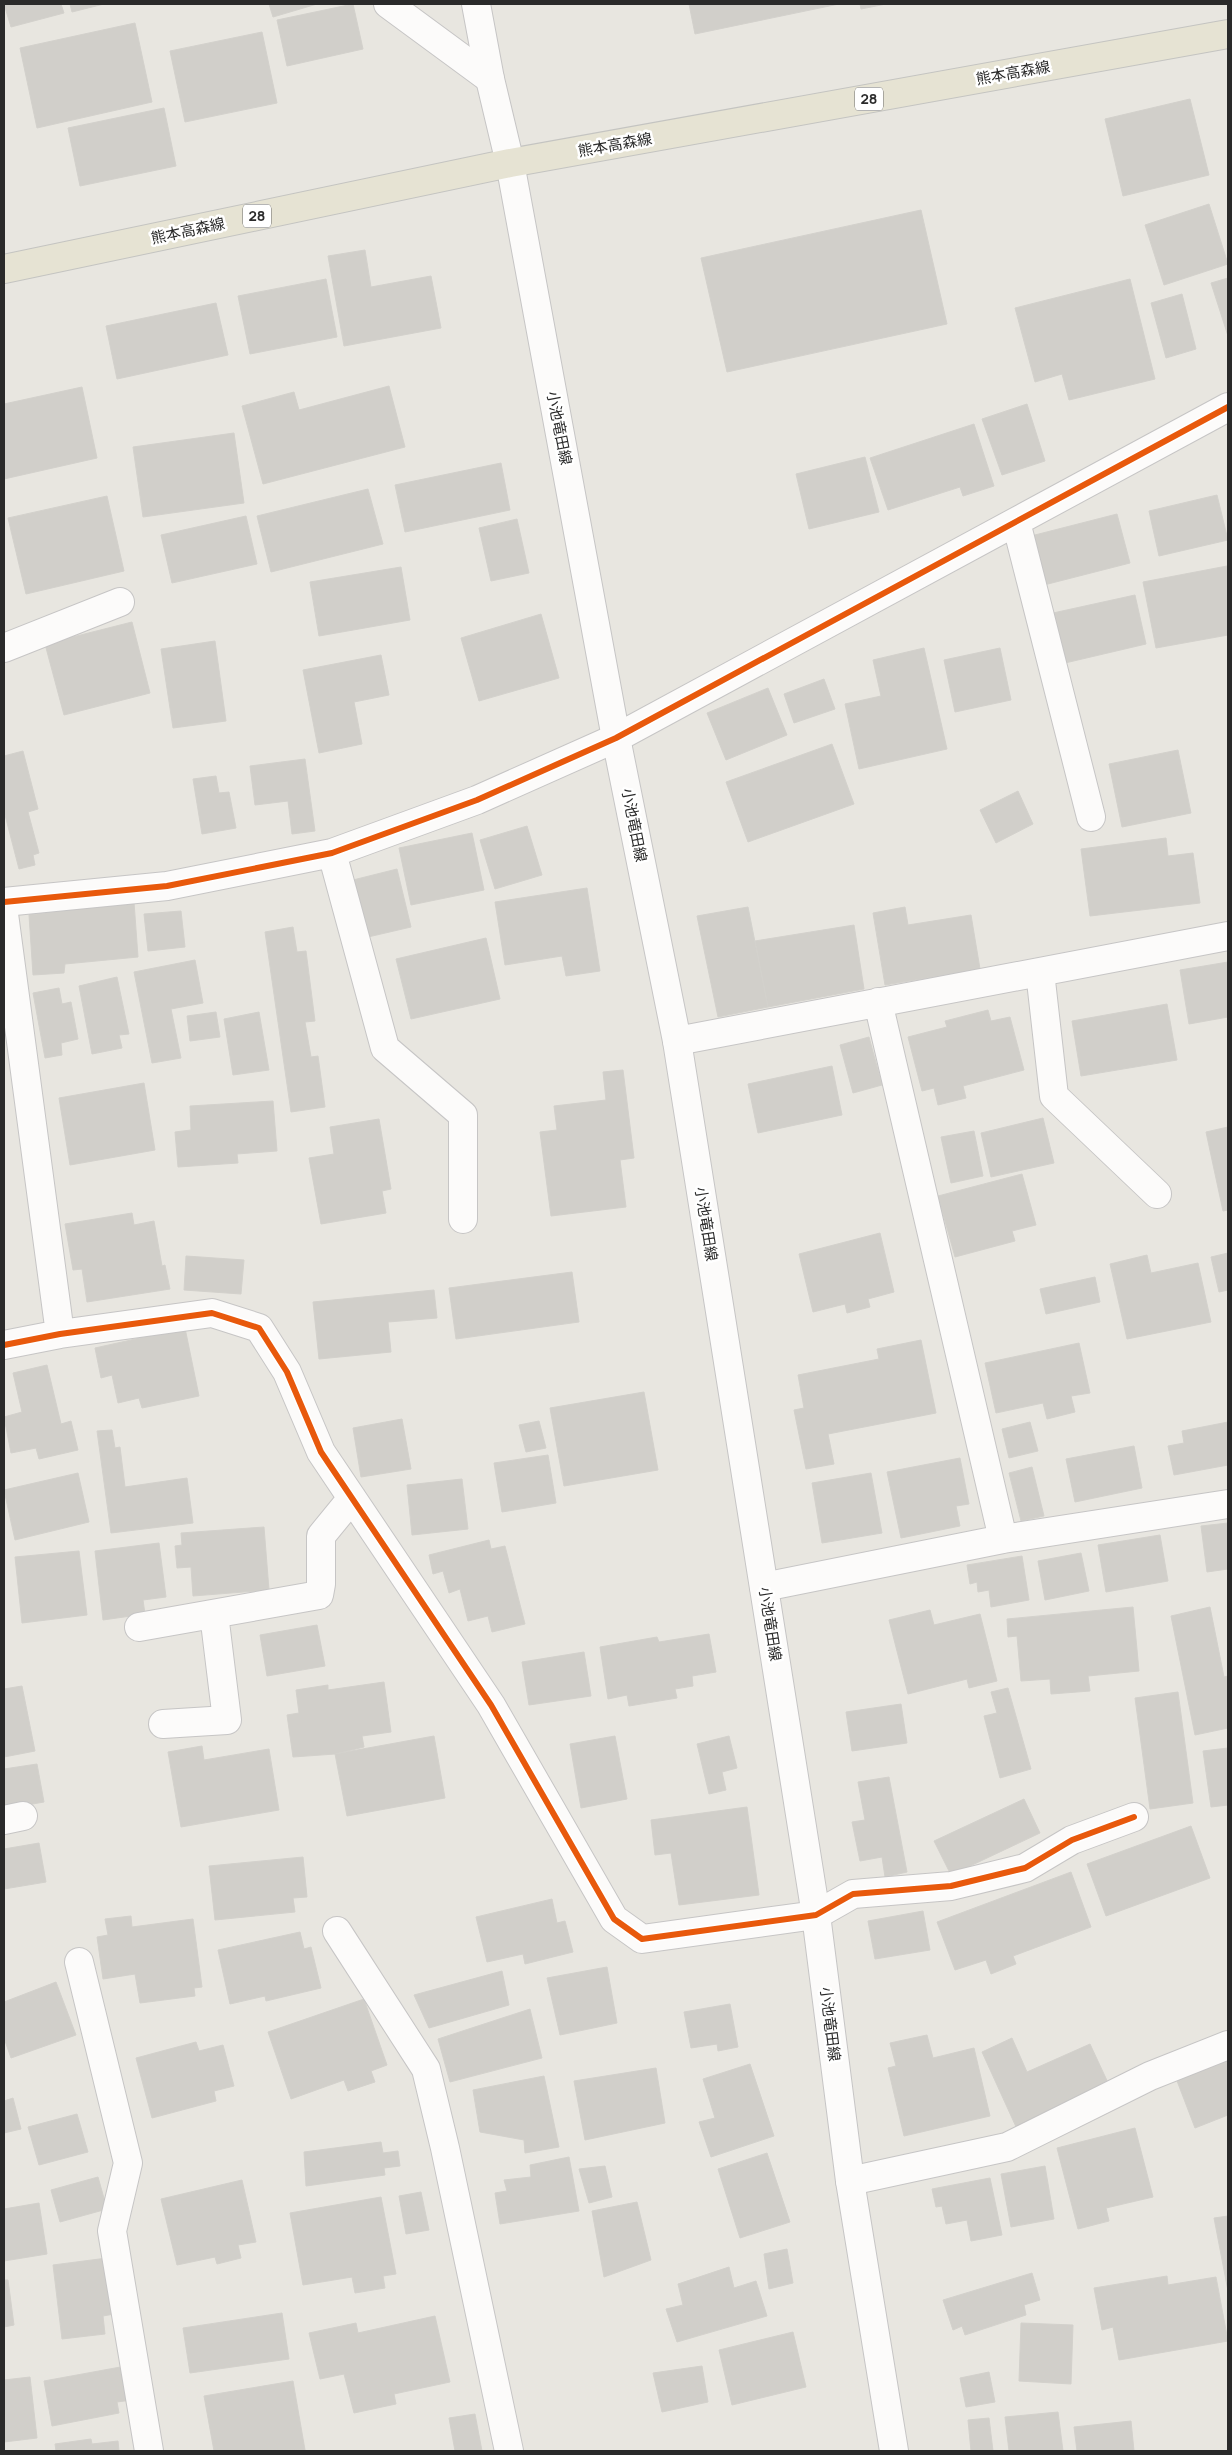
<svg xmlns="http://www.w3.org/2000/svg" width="1232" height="2455" font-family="Manrope,'Noto Sans JP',sans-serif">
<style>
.building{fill:#d1cfca;stroke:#d3d1cc}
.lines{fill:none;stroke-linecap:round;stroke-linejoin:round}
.street-casing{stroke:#c6c5c5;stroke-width:30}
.secondary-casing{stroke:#c6c5c5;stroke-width:30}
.primary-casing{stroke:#c4c4c1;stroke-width:30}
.street{stroke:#fcfbfa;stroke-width:28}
.secondary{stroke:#fcfbfa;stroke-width:28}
.primary{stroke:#e6e3d3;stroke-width:28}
.cycleway-casing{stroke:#fff;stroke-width:9}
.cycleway{stroke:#e8590c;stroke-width:6}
.labels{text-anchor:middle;stroke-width:5;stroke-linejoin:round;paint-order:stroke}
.shield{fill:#fff;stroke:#6a6a6a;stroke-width:1}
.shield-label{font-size:14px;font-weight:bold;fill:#2a2a2a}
.street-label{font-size:15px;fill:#2a2a2a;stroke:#fff}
</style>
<rect width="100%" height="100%" fill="#e8e6e0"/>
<path class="building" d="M4,4H61L64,13L11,27Z
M70,4H104L72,12Z
M269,4H317L273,17Z
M353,4L363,49L287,66L277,20Z
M689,4H839L695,34Z
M860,4H886L861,9Z
M135,23L152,102L37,128L20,48Z
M262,32L277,103L185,122L170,51Z
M1190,99L1209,175L1123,196L1105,119Z
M164,108L176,166L80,186L68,128Z
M1209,204L1228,264L1164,285L1145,225Z
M921,210L947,324L727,372L701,258Z
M365,250L371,287L431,276L441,328L344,346L328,256Z
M1228,278V336L1211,283Z
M326,279L337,337L250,354L238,296Z
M1130,279L1155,379L1069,400L1062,374L1035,382L1015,308Z
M1182,294L1196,349L1166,358L1151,303Z
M216,303L228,355L117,379L106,326Z
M389,386L405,447L263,484L242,406L294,392L299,410Z
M82,387L97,458L4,479V404Z
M1027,404L1045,461L1002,475L982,419Z
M974,424L994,486L963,496L960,487L888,510L870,458Z
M234,433L244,503L143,517L133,447Z
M865,457L879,512L809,529L796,474Z
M501,463L510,510L405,532L395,485Z
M368,489L383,544L271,572L257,516Z
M1217,495L1228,540L1159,556L1149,511Z
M107,496L124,571L26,594L8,518Z
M1117,514L1130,563L1044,585L1031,536Z
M246,516L257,564L172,583L161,535Z
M517,519L529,573L491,581L479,528Z
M1227,566L1228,635L1156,648L1143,582Z
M401,567L410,620L319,636L310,582Z
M1135,595L1146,644L1065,663L1053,613Z
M541,614L559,678L479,701L461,638Z
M132,622L150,693L64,715L45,644Z
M215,641L226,721L173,728L161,649Z
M924,648L947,749L859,769L845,704L881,696L873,660Z
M1000,648L1011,700L955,712L944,660Z
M381,655L389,695L354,702L362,744L319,753L303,670Z
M824,679L835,709L794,723L784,694Z
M768,688L787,735L726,760L707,713Z
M832,744L854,804L748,842L726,782Z
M1178,750L1191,813L1122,827L1109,764Z
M23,751L38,809L28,812L39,853L33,855L35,865L19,869L4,811V756Z
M305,759L315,831L292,834L288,801L255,805L250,766Z
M216,776L219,793L229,792L236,828L202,834L193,779Z
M1018,791L1033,824L996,843L980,810Z
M527,826L542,875L495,889L480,840Z
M472,833L484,890L411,905L399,848Z
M1166,838L1168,856L1193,853L1200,903L1090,916L1081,849Z
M397,869L411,927L368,937L353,880Z
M587,888L600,971L566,976L562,956L505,965L495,902Z
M134,902L138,957L65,964L64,973L33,975L29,915Z
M748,907L768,1007L718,1017L697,916Z
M905,907L908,925L971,915L980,969L885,985L873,913Z
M181,911L185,947L148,951L144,914Z
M854,925L864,989L768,1007L755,941Z
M293,927L297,952L306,951L315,1021L305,1022L311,1057L318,1056L325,1107L291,1112L265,932Z
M486,938L500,999L411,1019L396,959Z
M195,960L203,1003L171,1009L181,1058L152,1063L134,972Z
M1228,962V1017L1189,1024L1180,970Z
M117,977L129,1034L119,1035L122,1048L92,1054L79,986Z
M59,988L62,1004L71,1002L78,1039L61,1043L62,1055L45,1058L33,993Z
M1167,1004L1177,1060L1081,1076L1072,1021Z
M988,1010L991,1021L1010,1017L1024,1070L963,1086L966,1098L938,1105L934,1088L922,1091L908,1037L947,1027L945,1021Z
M216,1012L220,1037L190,1041L187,1016Z
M259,1012L269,1070L233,1075L224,1019Z
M869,1037L882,1085L853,1093L840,1045Z
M832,1066L842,1115L758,1133L748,1084Z
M623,1070L634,1158L620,1160L626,1207L551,1216L540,1132L557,1130L554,1106L606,1100L603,1072Z
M144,1083L155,1150L70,1165L59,1098Z
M273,1101L277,1151L237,1154L238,1163L178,1167L175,1132L191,1130L190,1106Z
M1043,1118L1054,1163L991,1177L981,1133Z
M379,1119L391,1189L382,1191L386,1213L321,1224L309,1158L334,1154L330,1127Z
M1228,1127V1210L1223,1211L1206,1132Z
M974,1131L983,1176L951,1183L941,1137Z
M1022,1174L1036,1225L1012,1231L1015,1241L955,1257L938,1196Z
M132,1213L134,1225L154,1221L162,1266L165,1265L170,1289L87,1302L82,1269L73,1270L65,1224Z
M880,1233L894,1292L868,1299L870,1307L847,1313L845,1304L813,1312L799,1254Z
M1228,1253V1290L1219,1292L1211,1257Z
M1147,1255L1151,1273L1198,1263L1211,1322L1127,1339L1110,1264Z
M186,1256L244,1260L241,1294L184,1290Z
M572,1272L579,1322L456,1339L449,1288Z
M1095,1277L1100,1302L1046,1314L1040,1289Z
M434,1290L437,1318L388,1322L391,1352L319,1359L313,1302Z
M185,1328L199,1396L142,1408L139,1398L118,1403L112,1375L101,1378L95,1348Z
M921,1340L936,1413L828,1434L834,1464L806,1469L794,1410L804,1408L798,1375L879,1359L877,1349Z
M1079,1343L1090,1393L1071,1396L1075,1412L1047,1419L1043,1403L996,1413L985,1363Z
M47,1365L61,1424L71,1421L78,1450L39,1459L36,1448L11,1453L4,1417L22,1412L13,1373Z
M644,1392L658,1470L564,1486L550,1408Z
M402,1419L411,1469L361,1477L353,1428Z
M539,1421L546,1448L526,1452L519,1425Z
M1030,1422L1038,1451L1009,1458L1002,1429Z
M1228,1422V1465L1174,1475L1168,1446L1184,1443L1182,1431Z
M112,1430L115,1448L120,1447L125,1487L187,1478L193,1523L111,1533L97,1431Z
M1134,1446L1142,1488L1075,1502L1066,1459Z
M548,1455L556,1503L502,1512L494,1463Z
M960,1458L969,1504L956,1506L960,1526L901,1538L887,1472Z
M1032,1467L1044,1516L1021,1521L1009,1473Z
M78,1473L89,1522L15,1540L4,1490Z
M871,1473L882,1533L822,1543L812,1483Z
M462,1479L468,1529L412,1535L407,1485Z
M1228,1523V1569L1207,1572L1201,1526Z
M264,1527L269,1590L193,1596L191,1567L177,1568L175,1546L182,1545L181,1533Z
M1160,1535L1168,1581L1106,1592L1098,1545Z
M489,1540L491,1549L505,1546L525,1624L492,1632L488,1616L468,1621L460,1589L449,1593L443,1571L433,1574L429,1555Z
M159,1543L166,1597L143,1600L145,1614L103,1620L95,1551Z
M79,1551L87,1615L22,1623L15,1557Z
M1081,1553L1089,1591L1045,1600L1038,1561Z
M1022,1556L1029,1600L991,1607L989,1590L978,1592L977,1582L970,1584L967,1565Z
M1133,1607L1139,1671L1088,1676L1090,1691L1051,1694L1050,1679L1021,1681L1017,1636L1008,1637L1007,1619Z
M1210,1607L1224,1677L1228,1676V1728L1195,1735L1171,1616Z
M930,1610L934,1625L980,1614L997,1681L969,1688L967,1679L908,1694L889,1620Z
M317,1625L325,1666L267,1676L260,1635Z
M709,1634L716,1672L692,1676L693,1686L675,1689L677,1698L629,1706L627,1695L608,1699L600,1647L657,1637L659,1642Z
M584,1652L591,1696L529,1705L522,1662Z
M384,1682L391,1732L362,1736L364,1747L335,1754L293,1757L287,1715L299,1713L296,1690L328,1685V1690Z
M22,1686L35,1751L4,1757V1689Z
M1008,1688L1031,1769L1000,1778L984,1716L997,1713L991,1692Z
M1178,1692L1193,1803L1150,1809L1135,1698Z
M901,1704L907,1743L852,1751L846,1712Z
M434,1736L445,1798L347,1816L335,1754Z
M615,1736L627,1799L581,1808L570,1744Z
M729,1736L737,1768L722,1772L726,1790L709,1794L697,1744Z
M202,1746L204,1760L269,1749L279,1810L181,1827L168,1752Z
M1228,1748V1805L1211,1807L1203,1751Z
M37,1764L44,1802L4,1809V1769Z
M889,1777L907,1872L885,1877L882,1857L860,1861L852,1822L865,1820L858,1782Z
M1024,1799L1040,1833L951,1875L934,1841Z
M747,1807L759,1895L679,1905L671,1853L655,1855L651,1820Z
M1191,1826L1210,1878L1106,1916L1087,1864Z
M39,1843L46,1882L4,1889V1849Z
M303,1857L307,1897L293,1898L295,1912L215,1920L209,1866Z
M1071,1872L1091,1927L1013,1956L1016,1964L991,1974L986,1960L955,1970L937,1922Z
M552,1899L557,1923L565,1921L573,1952L525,1964L523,1954L487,1962L476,1917Z
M923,1911L930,1950L875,1959L868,1921Z
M131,1916L132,1927L193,1919L202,1987L194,1988L195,1996L140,2003L135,1974L103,1979L97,1937L108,1935L105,1919Z
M300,1932L304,1949L311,1947L321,1988L266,2001L265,1996L230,2004L218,1950Z
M607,1967L617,2023L560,2035L547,1978Z
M502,1971L509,2005L429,2028L414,1995Z
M56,1982L76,2035L11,2058L4,2038V2002Z
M364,1999L387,2065L371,2071L375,2082L348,2091L344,2080L291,2099L268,2032Z
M730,2004L738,2047L718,2051L717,2044L691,2048L684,2012Z
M530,2009L542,2058L450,2082L438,2039Z
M927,2035L933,2058L974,2048L990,2116L904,2136L888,2068L896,2066L890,2043Z
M1012,2038L1027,2072L1090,2044L1110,2087L1017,2129L982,2052Z
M196,2042L199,2051L223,2045L234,2086L214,2091L216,2101L152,2118L136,2058Z
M1228,2051V2115L1195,2128L1174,2073Z
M750,2064L774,2136L711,2157L699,2122L715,2118L703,2079Z
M656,2068L665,2123L585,2140L574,2081Z
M544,2076L559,2147L525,2153L524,2140L480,2132L473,2090Z
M13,2098L21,2129L4,2133V2101Z
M77,2114L88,2152L39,2165L28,2127Z
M1135,2128L1153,2197L1106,2208L1109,2221L1078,2229L1057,2148Z
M381,2142L383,2153L398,2151L400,2166L384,2168L385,2175L306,2186L304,2152Z
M767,2153L790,2222L740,2238L718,2169Z
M569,2157L579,2211L500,2224L495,2193L507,2191L504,2180L531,2177L530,2165Z
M605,2166L612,2197L589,2203L579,2169Z
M1045,2166L1054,2219L1011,2227L1001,2174Z
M98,2177L107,2209L60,2222L51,2190Z
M990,2178L1002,2235L971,2241L967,2220L946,2224L942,2206L936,2207L932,2189Z
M242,2180L256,2242L238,2245L241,2258L217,2264L215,2257L177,2265L161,2199Z
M421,2192L429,2230L406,2234L399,2196Z
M381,2197L396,2274L383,2276L385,2288L355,2293L352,2277L303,2285L290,2213Z
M637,2202L651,2260L604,2277L592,2211Z
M39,2203L47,2254L4,2261V2209Z
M1228,2216V2291L1214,2218Z
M787,2249L793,2283L769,2289L764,2254Z
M107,2258L114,2314L103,2316L105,2334L62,2339L53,2265Z
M729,2267L734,2288L756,2281L767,2316L677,2342L666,2309L683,2305L678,2284Z
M1032,2273L1040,2300L1024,2305L1026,2315L965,2335L962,2326L953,2330L943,2300Z
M1167,2276L1168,2285L1216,2277L1228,2341L1119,2360L1113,2327L1102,2330L1094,2288Z
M4,2280H8L14,2325L4,2327Z
M282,2313L289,2359L190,2373L183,2328Z
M435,2316L450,2382L394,2394L396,2404L354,2413L344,2374L320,2379L309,2333L356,2323L358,2333Z
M1021,2323L1073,2325L1071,2384L1019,2381Z
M793,2332L806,2387L732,2405L719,2350Z
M126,2366L132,2400L117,2402L119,2413L52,2426L44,2381Z
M702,2366L708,2402L662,2412L653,2373Z
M989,2372L995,2402L966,2407L960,2378Z
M30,2377L37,2438L4,2442V2380Z
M293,2381L305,2450L214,2451L204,2396Z
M1058,2412L1063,2451H1009L1005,2417Z
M475,2414L482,2451H455L449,2418Z
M989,2418L993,2451H971L968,2420Z
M1131,2421L1134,2451H1077L1074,2427Z
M91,2439L92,2444L118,2441L119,2451H56L55,2444Z"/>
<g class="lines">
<defs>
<path id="street" d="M388,4L490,79
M1016,522L1091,817
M4,648L120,602
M332,853L385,1048L463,1115V1219
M4,902L167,886L332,853L477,800L616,738L1228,407
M4,914L60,1334
M1040,972L1054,1096L1157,1194
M878,1002L1003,1539
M677,1041L1228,936
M4,1345L60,1334L212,1313L259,1328L287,1372L321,1452L491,1705L614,1919L642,1939L816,1915L853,1894L951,1886L1025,1868L1072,1840L1134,1817
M764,1587L1003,1539L1228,1504
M139,1627L319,1595L321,1584V1536L352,1498
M163,1724L227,1720L214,1614
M4,1820L23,1816
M337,1931L426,2069L445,2148L509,2451
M79,1962L128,2163L112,2231L149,2451
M850,2181L1007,2147L1150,2076L1228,2045"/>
<path id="secondary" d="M476,4L490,79L510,163L616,738L677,1041L816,1915L850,2181L894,2451"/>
<path id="primary" d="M4,269L510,163L1228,34"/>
</defs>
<use href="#street" class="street-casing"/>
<use href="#secondary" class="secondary-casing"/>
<use href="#primary" class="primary-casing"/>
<use href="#street" class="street"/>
<use href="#secondary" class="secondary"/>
<use href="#primary" class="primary"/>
<defs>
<path id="cycleway" d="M4,902L167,886L332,853L477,800L616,738L1228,407
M4,1345L60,1334L212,1313L259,1328L287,1372L321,1452L491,1705L614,1919L642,1939L816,1915L853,1894L951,1886L1025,1868L1072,1840L1134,1817"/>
</defs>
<use href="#cycleway" class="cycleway-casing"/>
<use href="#cycleway" class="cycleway"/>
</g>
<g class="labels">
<g class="shield">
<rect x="855" y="87.5" width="28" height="23" rx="4"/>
<rect x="243" y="204.5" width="28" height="23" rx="4"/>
</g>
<g class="shield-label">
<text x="869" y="104">28</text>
<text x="257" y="221">28</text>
</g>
<g class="street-label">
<text transform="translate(1013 73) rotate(-10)" y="5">熊本高森線</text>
<text transform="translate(615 145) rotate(-10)" y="5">熊本高森線</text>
<text transform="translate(188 231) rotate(-12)" y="5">熊本高森線</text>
<text transform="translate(559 428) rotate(79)" y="5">小池竜田線</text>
<text transform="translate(634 825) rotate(79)" y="5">小池竜田線</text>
<text transform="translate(706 1224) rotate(81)" y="5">小池竜田線</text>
<text transform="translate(770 1624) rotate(81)" y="5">小池竜田線</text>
<text transform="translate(830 2024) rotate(83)" y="5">小池竜田線</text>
</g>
</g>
<rect width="1232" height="2455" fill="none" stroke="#2a2a2a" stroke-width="10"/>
</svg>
